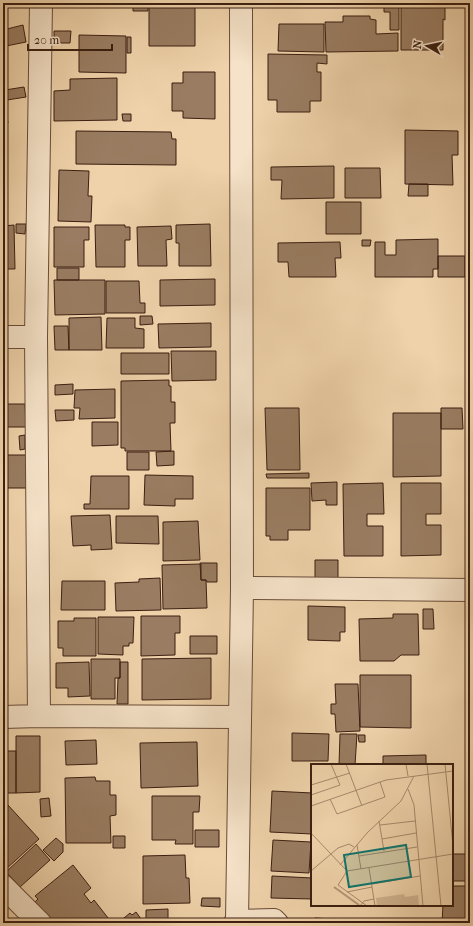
<svg xmlns="http://www.w3.org/2000/svg" width="473" height="926" font-family="'IM FELL French Canon',serif">
<style>
.building{fill:#997c61;stroke:#3b1f11}
.lines{fill:none;stroke-linecap:round;stroke-linejoin:round}
.minor-casing{stroke:#684c37;stroke-width:24}
.tertiary-casing{stroke:#684c37;stroke-width:24}
.minor{stroke:#f5e2c8;stroke-width:22}
.tertiary{stroke:#f5e2c8;stroke-width:22}
.inset-river{fill:none;stroke:#b29576;stroke-width:2}
.inset-road{fill:none;stroke:#a78a6d;stroke-width:1}
.view{fill:#0f766e;fill-opacity:0.15;stroke:#0f766e;stroke-width:2}
.inset-edge{fill:none;stroke:#3b1f11;stroke-width:2}
</style>
<rect width="100%" height="100%" fill="#efd2aa"/>
<filter id="stains"><feTurbulence type="fractalNoise" baseFrequency=".005" numOctaves="4"/><feColorMatrix values="0 0 0 0 .2 0 0 0 0 .09 0 0 0 0 .02 0 0 0 .5 -.17"/></filter>
<radialGradient id="worn" r=".72"><stop offset=".6" stop-color="#630" stop-opacity="0"/><stop offset="1" stop-color="#630" stop-opacity=".3"/></radialGradient>
<path class="building" d="M133,3H148V11H133Z
M149,3H195V46H149Z
M384,3H399V30H390V12H384Z
M401,3H450V6H445V20L443,19V50H401Z
M343,16H370V19L376,20V34L398,33V51L326,52L325,22H343Z
M279,24H324V52L278,51Z
M23,25L26,42L6,46L3,30Z
M54,31H71L70,43H54Z
M79,35L126,36V73L79,72Z
M127,37H131V53H127Z
M268,54L327,55V64L317,63V72H321V101H310V112H277V100H268Z
M183,72H215V119L183,118V111H172V83H183Z
M117,78V120L54,121V91L70,90V79Z
M24,87L26,97L7,100L5,90Z
M3,98L8,123L3,124Z
M122,114H131V121H123Z
M405,130L458,131V155H452L453,185L405,184Z
M76,131L171,132L172,139H176V165L76,164Z
M334,166V198L281,199L282,180H271V167Z
M345,168H380L381,198H345Z
M59,170L89,171L88,196H92L91,222L58,221Z
M409,184H428V196H408Z
M326,202H361V234H326Z
M16,224H26L25,234L16,233Z
M210,224L211,266H179V243H176V225Z
M14,225L15,269H3V226Z
M95,225H125V227H130V240H125V267H96Z
M171,226L172,239L166,240L167,266H138L137,227Z
M54,227H89V240H84V267H54Z
M438,239V269H433V277H375V242H385V255H396V240Z
M362,240H371L370,246H362Z
M340,242L341,258H335L336,277H289L288,262H278V243Z
M438,256H465V277H438Z
M57,268H79V280H57Z
M215,279V305L160,306V280Z
M54,280H105V314L55,315Z
M106,281H139L140,303H145V313H106Z
M140,316H152L153,324L140,325Z
M101,317L102,350H69V318Z
M107,318H135V328L144,329V348H106Z
M211,323V347L159,348L158,324Z
M54,326H68L69,350H55Z
M171,351H216V380L172,381Z
M121,353H169V374H121Z
M169,380V386H171V402H175V423H170L171,451H125V448H121V381Z
M73,384V394L55,395V385Z
M115,389V418L79,419L80,408H74L75,390Z
M3,404H25L26,427H3Z
M265,408H299L300,470H267Z
M441,408H462L463,429H441Z
M55,410H74V420L56,421Z
M393,413H441V476L393,477Z
M92,422H118V445L92,446Z
M25,435V449L20,450L19,436Z
M174,451V465L157,466L156,452Z
M127,452H149V470H127Z
M3,455H27V488H3Z
M309,473V478H267L266,474Z
M145,475L193,476V499H175V506L144,505Z
M91,476H129V509H84V504H90Z
M337,482V505H326V500L312,501L311,483Z
M383,483L384,514H367V526H383V556H344L343,484Z
M401,483H441V514H426V525H441V555L401,556Z
M266,488H310V530H288V540H270V536H266Z
M110,515L112,549L91,550V545L73,546L71,516Z
M116,516H158L159,544L116,543Z
M198,521L200,560L163,561V522Z
M315,560H338V578H315Z
M200,563H217V582H207L206,580H201Z
M201,564V580H206L207,608L163,609L162,565Z
M160,578L161,610L116,611L115,583L139,582V579Z
M62,581H105V610H61Z
M308,606L345,607V632H340V641L308,640Z
M423,609H433L434,629H423Z
M393,614H418L419,655H401L394,661H360L359,619L393,618Z
M141,616H180V633H175V655L141,656Z
M98,617H134L133,643H129V646H123V655L98,654Z
M74,618H96V656H63V648H58V621H74Z
M190,636H217V654H190Z
M211,658V699L142,700V659Z
M91,659H120V678H115V699H91Z
M89,662L90,696L68,697V688H56V663Z
M120,662H128V704H117L118,678H120Z
M360,675H411V728L360,727Z
M335,684H358L360,731L336,732L335,714H331V704H336Z
M292,733L329,734L328,761H292Z
M340,734H357L355,765H339Z
M358,735H365V742H359Z
M16,736H40V792L16,793Z
M96,740L97,764L66,765L65,741Z
M197,742L198,786L141,788L140,743Z
M3,744H4L5,751H16V793H3Z
M426,755V765H383V756Z
M95,777L96,781H110V795H116V815L110,816L111,843H66L65,778Z
M272,791L312,793V834L270,832Z
M152,796H200L199,812H193V844H175L176,840H152Z
M49,798L51,816L41,817L40,799Z
M7,804L39,839L5,870L3,868V807Z
M195,830H219V847H195Z
M113,836H125V848H113Z
M56,838L63,844V852L54,861L43,850Z
M273,840L311,842L309,873L271,871Z
M36,844L50,860L20,887L6,872Z
M452,854H470V881H452Z
M185,855L186,878H189L190,903L143,904V856Z
M73,865L91,888L84,894L91,903L94,900L112,923H52L35,902L38,899L35,896Z
M272,876L312,878V899L271,898Z
M452,886H470V923H442L443,905H452Z
M202,898H220V907L201,906Z
M168,909V920H146V910Z
M136,912L144,923H118L130,913L132,915Z
M315,918L350,920V923H315Z
M205,920L207,923H170L168,921Z
M355,920L393,921V923H355Z
M398,921H437V923H398Z"/>
<g class="lines">
<defs>
<path id="minor" d="M3,337H36
M242,588L470,590
M39,716L36,337L41,3
M3,717L39,716L240,717
M3,886L40,923
M235,923L237,921L274,920L277,923"/>
<path id="tertiary" d="M237,921L242,588L241,3"/>
</defs>
<use href="#minor" class="minor-casing"/>
<use href="#tertiary" class="tertiary-casing"/>
<use href="#minor" class="minor"/>
<use href="#tertiary" class="tertiary"/>
</g>
<g transform="translate(311 764)">
<rect width="142" height="142" fill="#efd2aa"/>
<path d="M93,130L94,133L107,131L108,142H66L65,134Z" fill="#d0b490"/>
<path class="inset-river" d="M23,123L48,141"/>
<path class="inset-road" d="M35,0L51,42M95,0L97,12M116,0L130,142M134,0L142,82M0,21L39,9M97,25L103,41L112,142M0,31L29,21L20,0M19,35L26,50L74,33L69,18M0,42L75,16L142,7M68,57L73,87M69,61L104,57M0,69L36,107L27,121L56,142M71,75L105,69M46,81L50,105M48,92L106,83M29,101L56,69L90,37L103,12M58,104L64,142M0,107L27,84L38,80L43,83M36,107L142,90M61,120L109,112M36,128L61,123M49,142L53,137L63,135"/>
<path class="view" d="M95,81L100,113L38,123L33,91Z"/>
<rect width="142" height="142" class="inset-edge"/>
</g>
<rect width="473" height="926" fill="none" stroke="#efd2aa" stroke-width="16"/>
<rect x="4" y="4" width="465" height="918" fill="none" stroke="#3b1f11" stroke-width="2"/>
<rect x="8" y="8" width="457" height="910" fill="none" stroke="#3b1f11"/>
<g transform="translate(427 46) rotate(279)" stroke="#f5e2c8" stroke-width="3" paint-order="stroke">
<path d="M0-3L7 15L0 10L-7 15Z" fill="#3b1f11"/>
<text y="-6" font-size="11" font-weight="bold" text-anchor="middle" fill="#3b1f11">N</text>
</g>
<path d="M28 44v6h84v-6" fill="none" stroke="#3b1f11" stroke-width="2"/>
<text x="34" y="44" font-size="12" fill="#3b1f11" stroke="#f5e2c8" stroke-width="3" paint-order="stroke">20 m</text>
<rect width="100%" height="100%" filter="url(#stains)"/>
<rect width="100%" height="100%" fill="url(#worn)"/>
</svg>
